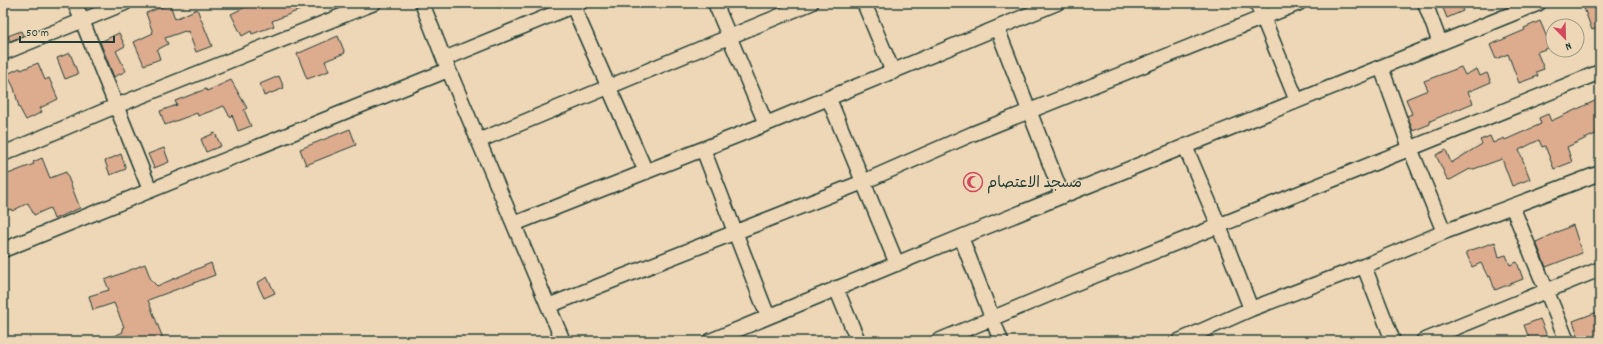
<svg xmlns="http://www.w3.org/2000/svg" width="1603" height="344" font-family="Dekko,'Playpen Sans Arabic',sans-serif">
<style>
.building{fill:#ddac8f;stroke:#1f3d34}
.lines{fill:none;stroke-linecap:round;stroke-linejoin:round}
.street-casing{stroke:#1f3d34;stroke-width:17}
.street{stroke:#eed7b7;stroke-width:14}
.labels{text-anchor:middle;stroke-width:3;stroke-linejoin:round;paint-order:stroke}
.poi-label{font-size:15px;fill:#1f3d34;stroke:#eed7b7;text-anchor:start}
</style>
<rect width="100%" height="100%" fill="#eed7b7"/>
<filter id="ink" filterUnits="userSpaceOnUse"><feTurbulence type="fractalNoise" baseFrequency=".025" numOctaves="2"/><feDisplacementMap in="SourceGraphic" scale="8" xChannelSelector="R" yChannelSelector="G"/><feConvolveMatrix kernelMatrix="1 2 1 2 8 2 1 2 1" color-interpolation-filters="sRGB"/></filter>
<g filter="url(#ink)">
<path class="building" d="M254,3H259L261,8L273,3L315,4L272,21L274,26L252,34L251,31L242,36L231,14Z
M1441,3H1460L1463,11L1447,18Z
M1598,3H1600V27L1592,30L1584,8Z
M170,4L175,19L197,9L212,46L196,52L188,31L186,32L185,31L165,38L168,44L157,50L160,59L144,65L134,42L153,33L146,13Z
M1540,21L1551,47L1537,52L1544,69L1536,72L1538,76L1519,83L1508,54L1496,59L1490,45L1525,30L1524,28Z
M21,31L23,36L10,41L8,36Z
M119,33L125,46L116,51L126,71L114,77L100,42Z
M338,36L345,53L325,61L329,71L307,79L297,54Z
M70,53L78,74L65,79L57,58Z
M38,63L45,80L49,78L58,99L40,108L42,112L26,120L19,107L14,88L7,74L20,68L21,70Z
M1461,67L1465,75L1477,69L1480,76L1487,73L1491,82L1468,92L1473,103L1430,121V124L1413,131L1407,116L1412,114L1406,99L1428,90L1424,81Z
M279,76L284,88L264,96L260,84Z
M231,80L247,108L244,110L251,126L238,131L232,115L230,117L224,106L198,116L197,113L165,125L160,111L177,105L175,101L206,89L207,91Z
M1597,100L1600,108V132L1567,147L1572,162L1554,169L1545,146L1542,147L1539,140L1519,150L1530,179L1512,186L1502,159L1471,170L1470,169L1450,180L1447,179L1436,155L1446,150L1451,163L1482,144L1480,140L1490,136L1493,143L1504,138L1505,140L1541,124L1539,118L1548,114L1551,121Z
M350,129L356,145L306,165L300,149Z
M215,133L221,146L206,152L201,139Z
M164,148L169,162L154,168L148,154Z
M121,154L126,169L110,175L105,161Z
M42,158L50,178L66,172L80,208L54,219L50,208L34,215L28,203L12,211L11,209L3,212V176L34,164L33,162Z
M1573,225L1582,253L1546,267L1536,242Z
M1495,242L1499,257L1506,255L1510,265L1517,262L1523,279L1495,290L1490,276L1488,277L1481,263L1472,267L1466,252Z
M211,263L215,275L148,300L164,341H103L123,332L122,328L124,327L114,303L93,310L89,296L109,290L105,280L145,264L151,280L157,286Z
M267,277L275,293L264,298L257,283Z
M1600,311V341H1580L1573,321Z
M1540,319L1549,341H1530L1524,325Z"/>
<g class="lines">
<defs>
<path id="street" d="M75,3L150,190
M422,3L444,59L563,341
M715,3L766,124
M864,3L893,72
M1257,3L1297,101
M1425,3L1440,43
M573,6L646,172
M997,28L1062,195
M3,53L125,3
M444,59L580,3
M1381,67L1410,148L1444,232
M829,99L897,264
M478,141L811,3
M1185,146L1219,226L1251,309
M703,149L768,317
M3,154L116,106L374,3
M1512,206L1567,341
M514,224L766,124L1057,3
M961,237L1001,341
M3,250L448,70
M1364,266L1393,341
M836,288L858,341
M548,306L863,182L972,134L1299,3
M710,341L961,237L1539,3
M938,341L1074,284L1600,72
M1179,341L1251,309L1364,266L1444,232L1600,173
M1423,341L1600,269"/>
</defs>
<use href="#street" class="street-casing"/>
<use href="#street" class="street"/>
</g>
</g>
<defs>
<symbol id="mosque-ring" viewBox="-11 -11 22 22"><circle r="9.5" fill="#eed7b7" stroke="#d1495b" stroke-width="1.5"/><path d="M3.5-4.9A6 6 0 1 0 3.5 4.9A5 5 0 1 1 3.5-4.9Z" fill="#d1495b"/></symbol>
</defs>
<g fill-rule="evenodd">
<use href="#mosque-ring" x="962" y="171" width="22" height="22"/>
</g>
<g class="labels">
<g class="poi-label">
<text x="987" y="187">مسجد الاعتصام</text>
</g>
</g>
<rect width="1603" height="344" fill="none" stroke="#eed7b7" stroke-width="16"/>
<rect x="8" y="8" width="1587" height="328" fill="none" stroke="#1f3d34" stroke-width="1.5" filter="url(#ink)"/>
<g transform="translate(1565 38) rotate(157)"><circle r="19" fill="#eed7b7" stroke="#9b9983"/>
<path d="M0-3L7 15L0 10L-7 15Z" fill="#d1495b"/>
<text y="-6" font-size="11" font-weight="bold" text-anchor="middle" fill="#1f3d34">N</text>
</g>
<path d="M20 36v6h94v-6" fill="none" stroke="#1f3d34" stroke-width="2"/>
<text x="26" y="36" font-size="12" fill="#1f3d34" stroke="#eed7b7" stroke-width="3" paint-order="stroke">50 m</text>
</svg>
